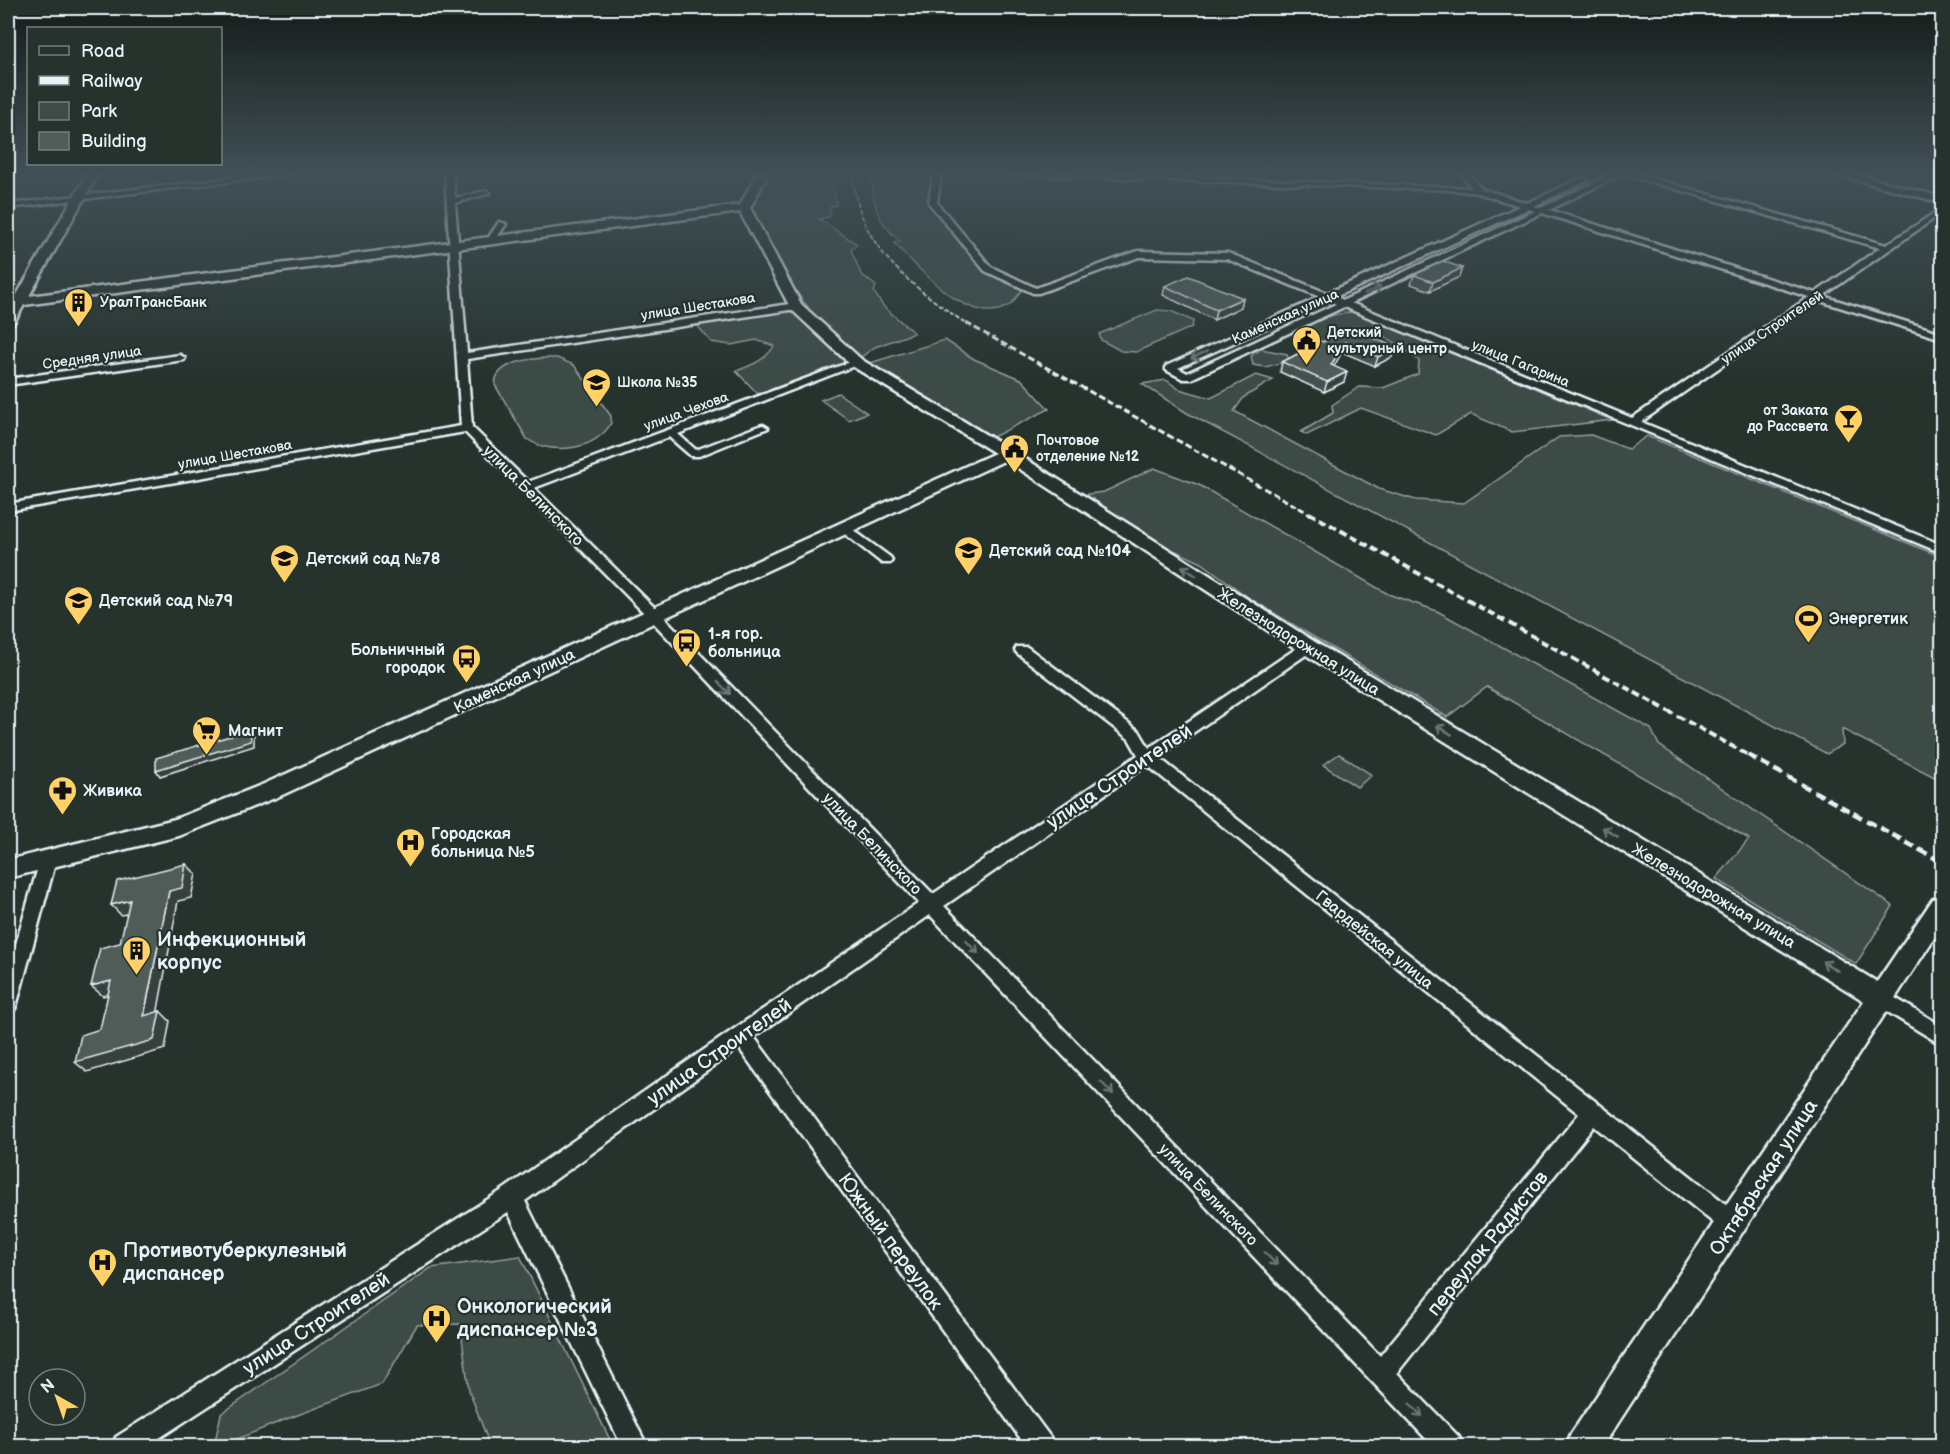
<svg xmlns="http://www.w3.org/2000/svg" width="1950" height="1454" font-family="'Balsamiq Sans',sans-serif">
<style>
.green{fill:#3e4b47;stroke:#939ea0;stroke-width:1.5}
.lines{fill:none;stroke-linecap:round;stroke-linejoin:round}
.street-casing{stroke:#e8f1f8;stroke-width:5}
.secondary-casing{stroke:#e8f1f8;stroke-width:5}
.street{fill:#26332d;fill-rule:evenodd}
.secondary{fill:#26332d;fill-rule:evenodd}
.rail-far3{stroke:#e8f1f8;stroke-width:2;stroke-dasharray:5 2;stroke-linecap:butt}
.rail-far2{stroke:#e8f1f8;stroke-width:3;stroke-dasharray:7 3;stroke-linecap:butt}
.rail-far1{stroke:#e8f1f8;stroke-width:4;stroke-dasharray:8 4;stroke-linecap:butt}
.rail{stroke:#e8f1f8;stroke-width:4.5;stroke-dasharray:10 5;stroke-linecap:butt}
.wall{fill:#454f4d;stroke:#e8f1f8;stroke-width:1.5}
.shaded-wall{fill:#38403e;stroke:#e8f1f8;stroke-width:1.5}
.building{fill:#505c59;stroke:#e8f1f8;stroke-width:1.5}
.oneway{stroke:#6a7674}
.labels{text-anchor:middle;stroke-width:4.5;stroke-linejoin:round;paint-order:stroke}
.far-poi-label{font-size:14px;font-weight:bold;fill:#e8f1f8;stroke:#26332d;text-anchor:start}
.far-street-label{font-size:14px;fill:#e8f1f8;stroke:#26332d}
.street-label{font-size:16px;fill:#e8f1f8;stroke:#26332d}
.poi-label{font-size:16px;font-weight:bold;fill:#e8f1f8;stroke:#26332d;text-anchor:start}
.near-street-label{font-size:20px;fill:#e8f1f8;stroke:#26332d}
.near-poi-label{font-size:20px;font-weight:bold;fill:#e8f1f8;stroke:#26332d;text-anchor:start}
</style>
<rect width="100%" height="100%" fill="#26332d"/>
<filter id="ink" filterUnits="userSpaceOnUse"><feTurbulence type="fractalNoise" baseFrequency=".0167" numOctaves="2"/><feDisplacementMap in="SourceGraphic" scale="12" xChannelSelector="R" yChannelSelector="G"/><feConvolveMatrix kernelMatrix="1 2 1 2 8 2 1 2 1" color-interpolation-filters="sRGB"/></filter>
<g filter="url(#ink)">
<path class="green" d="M767,174H830L837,205L831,206L829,217L819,219L857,244L851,250L861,274L876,286L874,292L883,306L914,333L875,347L861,357L758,394L736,371C750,366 766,360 774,346L756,340L731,345L711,342L697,325L808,307L794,289L749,207Z
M871,174H932L928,197L930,205L975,262L1023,289C1019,293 1015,300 1011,304C973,332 918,268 894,243L900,241C875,220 874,206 871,174Z
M1157,310L1171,311L1193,321L1192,327L1136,352L1121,351L1101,340L1099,334Z
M1352,312L1612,420L1512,432L1471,414L1436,435L1361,408L1307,435L1301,432L1333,413L1332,405L1359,387L1383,388L1418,374L1419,361L1401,346L1382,335L1325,345L1313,342L1299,333C1313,321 1333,314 1352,312Z
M945,340L974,359L1021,379L1049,409L991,438L870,363Z
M1261,349L1287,354L1289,361L1265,367L1253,365L1251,356Z
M545,358H557L574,365L611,416V423C597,450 551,456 527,439L495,385C495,363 528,359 545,358Z
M1256,375L1273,380L1244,397L1234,411L1379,489L1416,500L1464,503L1559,437L1591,435L1628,449L1647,436L1942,557V781L1842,729L1843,744L1827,754L1187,413L1142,384L1166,380L1179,389L1211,398Z
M838,393L867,413L849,420L821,400Z
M1154,468L1199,485L1388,594L1437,611L1651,729L1659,745L1893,906L1856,964L1716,879L1749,839L1487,687L1447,717L1249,598L1202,563L1158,543L1081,495L1104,492Z
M1339,754L1372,775L1357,787L1323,765Z
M520,1256L613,1446H490L469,1390L460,1324L417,1325L382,1384L284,1420L220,1446H214L221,1414L431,1268Z"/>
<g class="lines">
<defs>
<path id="street" d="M265,174H292L8,208V204Z
M445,174H453L455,198L486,191L490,193L455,203L467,353L796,303L801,306L796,309L467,359L472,427L528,482L853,361L862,363L678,434L696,450L759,426L763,425L768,428L699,456H691L669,437L534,488L659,612L933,894L1138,755L1129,739L1017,653L1015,650L1017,647H1027L1139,731L1149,748L1303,644H1313L1315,647L1313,650L1158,757L1741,1216L1744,1224L1741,1232L1733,1235L1725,1232L1594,1126L1397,1373L1459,1437L1462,1446H1433L930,915L754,1037L1050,1437L1053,1446H1026L739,1048L525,1201L647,1446H622L508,1212L147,1446H113L116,1437L504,1189L734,1029L919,903L649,618L465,432L8,511V504L461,426ZM1147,765L1579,1114L1380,1356L944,906Z
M933,174H941L937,203L991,267L1036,288L1138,251L1228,253L1327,293L1520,206L1478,193L1452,190L1007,174H1096L1472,188L1461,174H1468L1482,189L1527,203L1582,178L1589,180L1534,206L1541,208L1613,174H1623L1549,210L1815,293L1880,248L1624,174H1637L1886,245L1942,208V213L1823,296L1942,333V339L1817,300L1641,422L1942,545V553L1344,307L1191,379H1183L1166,370V366L1320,297L1227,259L1139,257L1039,293H1033L985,271L929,203ZM1528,209L1535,211L1344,300L1335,297ZM1542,213L1809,297L1632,418L1351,303ZM1327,300L1336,304L1187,373L1178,368Z
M499,222L506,224L494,242H488L487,240Z
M180,355L185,358L184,360L8,385V379Z
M845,524L890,557L892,560L890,563H882L841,531L839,528Z
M48,853L54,855L56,860L17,1003L15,1009L8,1011V972L40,860L42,855Z
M1880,989L1942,1026V1045L1873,1003L1871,997L1873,991Z"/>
<path id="secondary" d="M87,174H98L29,296L740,205L757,174H768L750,208L801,304L862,360L1013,451L1315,642L1877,982L1933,899L1942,896V926L1603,1446H1566L1571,1434L1864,1001L1301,652L1006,460L280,796L179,836L8,878V860L175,819L264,784L995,453L852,366L791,309L740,212L24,305L13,324L8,325L10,307H8V299L15,298Z
M1835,174H1854L1942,197V203Z"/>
</defs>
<use href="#street" class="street-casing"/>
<use href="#secondary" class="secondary-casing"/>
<use href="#street" class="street"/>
<use href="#secondary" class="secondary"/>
<path class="rail-far3" d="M853,174C858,249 911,285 968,325"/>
<path class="rail-far2" d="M966,323L1312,515"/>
<path class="rail-far1" d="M1309,513L1750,756"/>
<path class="rail" d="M1748,755L1942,862"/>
</g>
<path class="wall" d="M1705,174H1726L1719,178Z
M1462,268L1459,277L1430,291L1411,284L1414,275Z
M1165,286L1243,298L1241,307L1214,320L1163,295Z
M1354,327L1353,330L1392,357L1375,366L1342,352L1334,366L1344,382L1324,392L1280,372L1282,362L1301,352L1303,345L1323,342Z"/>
<path class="shaded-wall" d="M1462,268L1459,277L1430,291L1433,282Z
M1243,298L1241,307L1214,320L1216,310Z
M1345,342L1342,352L1329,375L1331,365Z
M1395,347L1392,357L1375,366L1378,357Z
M1347,372L1344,382L1324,392L1327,382Z
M250,730L254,735V746L160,776L156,770Z
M186,864L196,874L191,898L178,901L155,1026L144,1016L169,891Z
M130,900L140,911L121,915L111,905Z
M111,981L122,991L103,996L91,986Z
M160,1011L170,1021L165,1049L87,1072L75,1062Z"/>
<path class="building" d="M1443,261L1462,268L1433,282L1414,275Z
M1188,276L1243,298L1216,310L1165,286Z
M1354,327L1352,329L1395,347L1378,357L1345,342L1331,365L1347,372L1327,382L1282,362L1310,348L1303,345L1315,339L1323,342Z
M250,730L251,741L156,770V758Z
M186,864L182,888L169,891L144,1016L160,1011L154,1040L75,1062L81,1035L100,1029L111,981L91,986L100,948L120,943L130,900L111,905L117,881Z"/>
<defs><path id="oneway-shaft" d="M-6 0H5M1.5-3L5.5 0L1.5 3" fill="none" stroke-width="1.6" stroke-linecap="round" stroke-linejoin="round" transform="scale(1.5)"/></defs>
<g class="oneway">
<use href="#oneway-shaft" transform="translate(1373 290) rotate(-25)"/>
<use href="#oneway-shaft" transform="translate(1199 355) rotate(155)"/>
<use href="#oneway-shaft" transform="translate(1189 571) rotate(-147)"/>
<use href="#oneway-shaft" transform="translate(724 688) rotate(46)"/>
<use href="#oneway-shaft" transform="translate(1444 730) rotate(-149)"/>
<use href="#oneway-shaft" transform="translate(1610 832) rotate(-149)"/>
<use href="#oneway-shaft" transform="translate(972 947) rotate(46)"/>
<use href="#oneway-shaft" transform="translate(1830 966) rotate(-149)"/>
<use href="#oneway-shaft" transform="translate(1107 1088) rotate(46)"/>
<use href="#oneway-shaft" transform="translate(1271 1259) rotate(46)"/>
<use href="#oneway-shaft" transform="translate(1416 1410) rotate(46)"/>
</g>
</g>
<linearGradient id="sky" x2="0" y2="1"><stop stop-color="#151c19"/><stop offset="0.46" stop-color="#415057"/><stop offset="1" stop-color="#415057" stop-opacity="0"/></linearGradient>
<rect width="1950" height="378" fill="url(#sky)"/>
<defs>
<symbol id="building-pin" viewBox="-11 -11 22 30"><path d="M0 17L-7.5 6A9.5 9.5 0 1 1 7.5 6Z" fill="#ffd166" stroke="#26332d"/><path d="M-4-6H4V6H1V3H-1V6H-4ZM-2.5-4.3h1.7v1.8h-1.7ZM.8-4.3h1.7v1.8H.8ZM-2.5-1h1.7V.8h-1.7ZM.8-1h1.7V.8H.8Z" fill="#111"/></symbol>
<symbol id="civic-pin" viewBox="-11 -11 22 30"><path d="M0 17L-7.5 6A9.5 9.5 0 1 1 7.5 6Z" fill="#ffd166" stroke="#26332d"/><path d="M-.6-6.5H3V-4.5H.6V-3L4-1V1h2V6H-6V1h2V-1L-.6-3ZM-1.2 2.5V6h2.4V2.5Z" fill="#111"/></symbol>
<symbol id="school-pin" viewBox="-11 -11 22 30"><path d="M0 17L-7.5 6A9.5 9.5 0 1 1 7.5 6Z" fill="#ffd166" stroke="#26332d"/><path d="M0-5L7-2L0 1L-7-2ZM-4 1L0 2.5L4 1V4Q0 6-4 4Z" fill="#111"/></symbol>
<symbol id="bar-pin" viewBox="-11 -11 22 30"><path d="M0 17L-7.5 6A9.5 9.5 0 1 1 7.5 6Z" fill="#ffd166" stroke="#26332d"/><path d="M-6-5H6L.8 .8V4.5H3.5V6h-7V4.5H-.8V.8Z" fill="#111"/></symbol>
<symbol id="stadium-pin" viewBox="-11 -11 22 30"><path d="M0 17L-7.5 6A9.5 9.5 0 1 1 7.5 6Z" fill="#ffd166" stroke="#26332d"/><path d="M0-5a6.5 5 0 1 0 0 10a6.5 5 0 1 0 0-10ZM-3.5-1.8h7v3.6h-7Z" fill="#111"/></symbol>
<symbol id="bus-pin" viewBox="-11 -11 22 30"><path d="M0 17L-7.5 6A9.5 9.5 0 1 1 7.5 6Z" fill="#ffd166" stroke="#26332d"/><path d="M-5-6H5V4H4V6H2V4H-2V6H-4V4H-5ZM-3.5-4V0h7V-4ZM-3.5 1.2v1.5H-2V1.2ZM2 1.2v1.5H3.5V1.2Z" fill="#111"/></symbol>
<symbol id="supermarket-pin" viewBox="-11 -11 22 30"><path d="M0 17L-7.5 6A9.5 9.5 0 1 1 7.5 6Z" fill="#ffd166" stroke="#26332d"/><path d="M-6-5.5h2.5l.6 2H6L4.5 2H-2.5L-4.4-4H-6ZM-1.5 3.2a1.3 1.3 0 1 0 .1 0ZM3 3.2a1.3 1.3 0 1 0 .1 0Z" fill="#111"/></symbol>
<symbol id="pharmacy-pin" viewBox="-11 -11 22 30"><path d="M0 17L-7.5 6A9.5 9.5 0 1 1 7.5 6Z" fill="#ffd166" stroke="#26332d"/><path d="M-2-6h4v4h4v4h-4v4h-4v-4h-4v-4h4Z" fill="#111"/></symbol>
<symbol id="hospital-pin" viewBox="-11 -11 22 30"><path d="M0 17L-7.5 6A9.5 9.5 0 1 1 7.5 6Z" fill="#ffd166" stroke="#26332d"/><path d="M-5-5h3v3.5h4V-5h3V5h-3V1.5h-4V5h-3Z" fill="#111"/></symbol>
</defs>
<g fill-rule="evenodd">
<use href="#building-pin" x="62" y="286" width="33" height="45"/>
<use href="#civic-pin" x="1290" y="324" width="33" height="45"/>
<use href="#school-pin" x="580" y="366" width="33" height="45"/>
<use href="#bar-pin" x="1832" y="402" width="33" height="45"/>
<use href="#civic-pin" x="998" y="432" width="33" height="45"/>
<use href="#school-pin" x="952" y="534" width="33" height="45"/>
<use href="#school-pin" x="268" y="542" width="33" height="45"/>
<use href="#school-pin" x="62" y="584" width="33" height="45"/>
<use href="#stadium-pin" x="1792" y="602" width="33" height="45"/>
<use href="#bus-pin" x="670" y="626" width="33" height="45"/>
<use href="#bus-pin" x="450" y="642" width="33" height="45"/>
<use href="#supermarket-pin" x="190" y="714" width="33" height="45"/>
<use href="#pharmacy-pin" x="46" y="774" width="33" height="45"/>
<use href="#hospital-pin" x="394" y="826" width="33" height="45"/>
<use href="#building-pin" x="120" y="934" width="33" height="45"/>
<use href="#hospital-pin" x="86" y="1246" width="33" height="45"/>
<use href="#hospital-pin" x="420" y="1302" width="33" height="45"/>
</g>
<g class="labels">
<g class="far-poi-label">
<text x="100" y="307">УралТрансБанк</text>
<text x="1327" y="337">Детский<tspan x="1327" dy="16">культурный центр</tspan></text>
<text x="617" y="387">Школа №35</text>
<text x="1828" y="415" text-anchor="end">от Заката<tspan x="1828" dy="16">до Рассвета</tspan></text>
<text x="1036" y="445">Почтовое<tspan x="1036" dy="16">отделение №12</tspan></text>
</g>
<g class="far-street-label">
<text transform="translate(698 306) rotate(-9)" y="5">улица Шестакова</text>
<text transform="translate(1285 316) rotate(-24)" y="5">Каменская улица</text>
<text transform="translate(1772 327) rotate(-34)" y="5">улица Строителей</text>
<text transform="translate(92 357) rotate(-8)" y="5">Средняя улица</text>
<text transform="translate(1521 363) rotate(22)" y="5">улица Гагарина</text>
<text transform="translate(686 411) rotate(-20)" y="5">улица Чехова</text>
<text transform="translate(235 454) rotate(-10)" y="5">улица Шестакова</text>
</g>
<g class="street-label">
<text transform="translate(534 495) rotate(45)" y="6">улица Белинского</text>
<text transform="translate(1299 641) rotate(32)" y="6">Железнодорожная улица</text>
<text transform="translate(514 680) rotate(-25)" y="6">Каменская улица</text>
<text transform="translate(873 843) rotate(46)" y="6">улица Белинского</text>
<text transform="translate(1714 895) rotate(31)" y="6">Железнодорожная улица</text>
<text transform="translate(1375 939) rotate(39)" y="6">Гвардейская улица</text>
<text transform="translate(1209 1194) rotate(46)" y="6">улица Белинского</text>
</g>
<g class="poi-label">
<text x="989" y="556">Детский сад №104</text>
<text x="306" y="564">Детский сад №78</text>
<text x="99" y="606">Детский сад №79</text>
<text x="1829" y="624">Энергетик</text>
<text x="708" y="639">1-я гор.<tspan x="708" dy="18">больница</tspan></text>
<text x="445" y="655" text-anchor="end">Больничный<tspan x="445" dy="18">городок</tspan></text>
<text x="228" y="736">Магнит</text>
<text x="83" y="796">Живика</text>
<text x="431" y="839">Городская<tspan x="431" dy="18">больница №5</tspan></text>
</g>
<g class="near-street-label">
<text transform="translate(1119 776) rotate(-34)" y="7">улица Строителей</text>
<text transform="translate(719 1051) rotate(-35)" y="7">улица Строителей</text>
<text transform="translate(1763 1177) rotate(-57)" y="7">Октябрьская улица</text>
<text transform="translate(891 1241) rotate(54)" y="7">Южный переулок</text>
<text transform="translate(1487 1243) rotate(-51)" y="7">переулок Радистов</text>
<text transform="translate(316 1323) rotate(-33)" y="7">улица Строителей</text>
</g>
<g class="near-poi-label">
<text x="157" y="946">Инфекционный<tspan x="157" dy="23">корпус</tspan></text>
<text x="123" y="1257">Противотуберкулезный<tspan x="123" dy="23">диспансер</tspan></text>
<text x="457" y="1313">Онкологический<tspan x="457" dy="23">диспансер №3</tspan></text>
</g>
</g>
<rect width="1950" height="1454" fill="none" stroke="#26332d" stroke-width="30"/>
<rect x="15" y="15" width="1920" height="1424" fill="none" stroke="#e8f1f8" stroke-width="2" filter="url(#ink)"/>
<rect x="27" y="27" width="195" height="138" fill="#26332d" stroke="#747f7e" stroke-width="1.5"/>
<rect x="39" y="46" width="30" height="9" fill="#26332d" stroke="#747f7e" stroke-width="1.5"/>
<text x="81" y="57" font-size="18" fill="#e8f1f8">Road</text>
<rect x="39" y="76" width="30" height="9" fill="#e8f1f8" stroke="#747f7e" stroke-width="1.5"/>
<text x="81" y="87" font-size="18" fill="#e8f1f8">Railway</text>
<rect x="39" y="102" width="30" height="18" fill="#3e4b47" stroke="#747f7e" stroke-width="1.5"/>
<text x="81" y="117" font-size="18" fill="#e8f1f8">Park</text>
<rect x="39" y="132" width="30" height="18" fill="#505c59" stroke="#747f7e" stroke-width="1.5"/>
<text x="81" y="147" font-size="18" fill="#e8f1f8">Building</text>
<g transform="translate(57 1397) rotate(320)"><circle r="28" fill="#26332d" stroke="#747f7e" stroke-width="1.5"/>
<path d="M0-4.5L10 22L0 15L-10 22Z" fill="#ffd166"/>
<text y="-9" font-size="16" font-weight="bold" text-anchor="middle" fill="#e8f1f8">N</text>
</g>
</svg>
